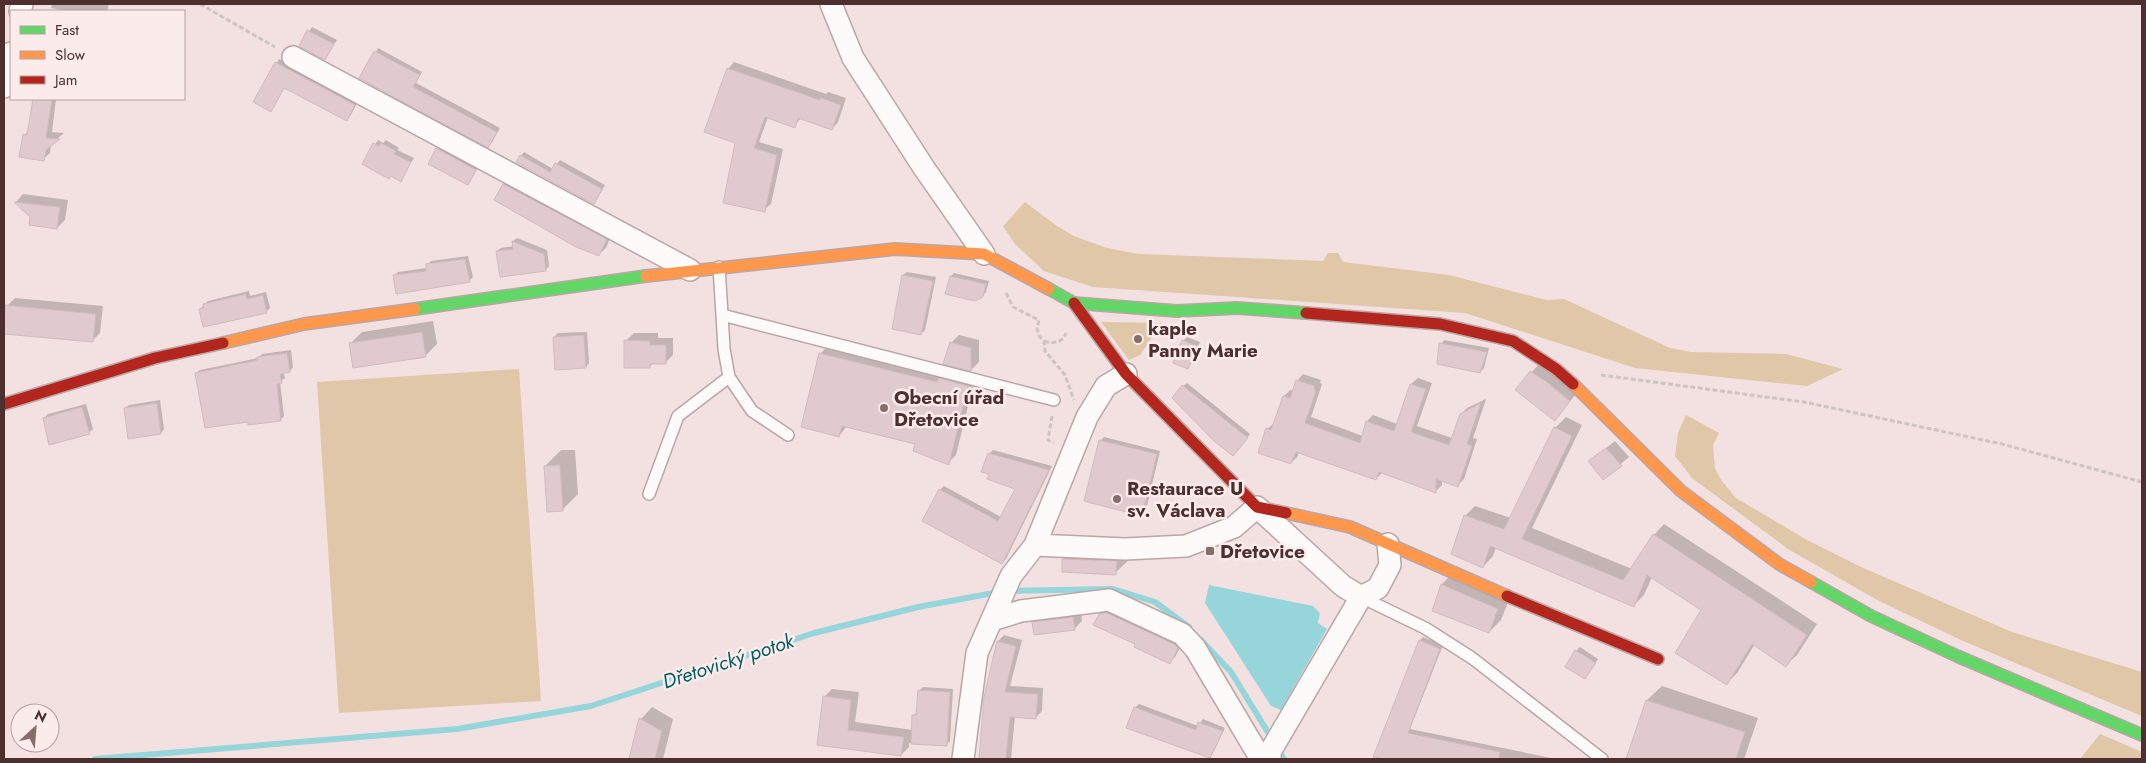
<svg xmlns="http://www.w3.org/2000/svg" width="2146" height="763" font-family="Jost,sans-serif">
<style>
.green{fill:#dfc7a8}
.water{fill:#96d6db}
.shadow{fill:#0003}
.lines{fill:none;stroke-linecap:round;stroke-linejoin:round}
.stream{stroke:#96d6db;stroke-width:6}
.building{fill:#e0cacd;stroke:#d0bbbe}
.lane-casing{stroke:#baa6a5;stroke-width:14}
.street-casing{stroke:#baa6a5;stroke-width:24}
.fast-casing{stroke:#baa6a5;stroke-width:14}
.slow-casing{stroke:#baa6a5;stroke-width:14}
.jam-casing{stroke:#baa6a5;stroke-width:14}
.path{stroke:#cdc4c4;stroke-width:3;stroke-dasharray:5 2.5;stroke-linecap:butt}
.lane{stroke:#fdfafa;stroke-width:11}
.street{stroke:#fdfafa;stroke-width:21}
.fast{stroke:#63d668;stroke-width:11}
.slow{stroke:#ff974d;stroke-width:11}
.jam{stroke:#b3261e;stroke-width:11}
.poi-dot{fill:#866d6c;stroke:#fbeceb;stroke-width:2}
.labels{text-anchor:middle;stroke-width:5;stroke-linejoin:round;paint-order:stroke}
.poi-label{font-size:19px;font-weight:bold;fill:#4c2f2e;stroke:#fbeceb;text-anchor:start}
.water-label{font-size:20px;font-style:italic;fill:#055e64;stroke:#fbeceb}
</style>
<rect width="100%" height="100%" fill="#f2e1e0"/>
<path class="green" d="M1025,202L1057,226L1074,236L1107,248L1139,254L1323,261L1328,253H1338L1343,262L1449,275L1547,300L1564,299L1670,348L1691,352L1786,354L1843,369L1807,386L1635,368L1465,313L1093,287L1044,271L1015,244L1003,226Z
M1101,322L1162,323L1140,355L1129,360Z
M519,369L541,701L339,713L317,382Z
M1686,415L1719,433L1713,445L1715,468L1721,480L1736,498L1807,540L1861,567L2012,632L2142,672V716L1963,641L1879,601L1788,549L1692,478L1675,456L1678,433Z
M2100,734L2142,752V759H2080Z"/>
<path class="water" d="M1209,585L1313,606L1320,613L1318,623L1327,629L1281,710L1271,706L1205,603Z"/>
<path class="shadow" d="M52,4H109L107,11H66L51,8Z
M312,27L337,40L325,58L300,45Z
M378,48L422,72L416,83L500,128L492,142L488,146L361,78Z
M279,59L358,101L351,115L347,119L285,87L271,110L254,101Z
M734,62L826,94L828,92L846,98L838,122L832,129L801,118L794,126L768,117L759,142L783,149L771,204L764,210L737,142L728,69Z
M36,99H60H56L52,132L64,133L51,144L50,153L43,159L24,135L30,130Z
M378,140L383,143L386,140L399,148L397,150L414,158L400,180L363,163Z
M441,145L479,166L468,184L437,149Z
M524,152L553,169L560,160L605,185L597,199L594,203L521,156Z
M511,178L612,233L606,248L599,254L504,185Z
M23,194L68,200L65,220L57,228L32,217L16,202Z
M517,238L547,250L549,266L546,270L497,251L501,248L514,246L513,241Z
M468,256L473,277L469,281L394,276L398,272L427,268V265L431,261Z
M907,272L936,277L925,330L921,334L893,328L903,275Z
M954,273L989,281L986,292L982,296L951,276Z
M249,291L250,296L266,292L270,308L266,312L200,309L208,301Z
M15,298L103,306L100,333L92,341L4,333L7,306Z
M433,321L437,344L425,356L350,344L362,332Z
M587,332L589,363L586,367L554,337L558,333Z
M634,333H658V338H673V355L665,363H654L650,366L626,341Z
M959,335L979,340V362L971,370L951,343Z
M1187,337L1200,342L1192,363L1188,367L1183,341Z
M1444,340L1489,348L1484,368L1480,372L1441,344Z
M828,346L975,378L956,455L948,463L916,444L847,426L839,436L820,354Z
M291,350L293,367L290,371L283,372L285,378L280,382L284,416L280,420L249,421L196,373L200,370L258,358L262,354Z
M1539,364L1577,393L1555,419L1517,389Z
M1303,374L1321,380L1320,383L1322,384L1311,417L1363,436L1367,421L1373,415L1397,424L1411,384L1418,378L1432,383L1417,426L1452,438L1461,414L1467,408L1486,399L1473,438L1477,439L1464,479L1458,485L1442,480V485L1436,491L1383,472L1376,479L1299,452L1297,457L1291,463L1267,429L1275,423L1284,396L1290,390L1293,391L1297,381Z
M1187,383L1250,434L1236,451L1183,386Z
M160,400L164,429L161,433L125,408L129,405Z
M86,404L93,429L89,433L44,418L48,414Z
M1566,417L1582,425L1532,528L1632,569L1654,535L1664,524L1817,624L1797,655L1786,665L1755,644L1737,673L1727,683L1703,610L1652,577L1644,595L1634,605L1496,547L1493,556L1483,567L1465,516L1475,506L1511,518L1555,428Z
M1104,437L1160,451L1146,510L1142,514L1100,441Z
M1615,441L1629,457L1603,479L1590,461Z
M561,450H575L578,494L562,510L545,466Z
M993,450L1052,466L1006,559L1002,563L940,490L944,486L1001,517L1017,489L990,474L989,454Z
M1079,544L1131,558L1115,573L1063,559Z
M1454,572L1510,597L1501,620L1489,632L1433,610L1442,584Z
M1106,608L1183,642L1175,657L1169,663L1137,643L1100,615Z
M1081,610L1082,621L1074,629L1033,623L1041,615Z
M1004,635L1022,640L1010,686L1043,688L1042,711L1036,717L1015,716L1011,759H980L985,698L998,641Z
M1423,637L1443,645L1410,729L1556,759H1392L1375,756L1420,640Z
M1580,647L1598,659L1585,678L1576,651Z
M1662,686L1758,718L1744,759H1627L1647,700Z
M923,687L953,689L950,741L946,745L909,743V747L901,755L818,744L824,697L832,689L859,692L855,722L913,730V716L917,712L919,691Z
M1139,704L1198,726L1203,719L1225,728L1213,753L1210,757L1135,708Z
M652,707L673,719L663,759H630L641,719Z"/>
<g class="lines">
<path class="stream" d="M1009,591L1113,589L1155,602L1189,627
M1201,640L1231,672L1272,739
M1277,748L1284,759
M95,759L457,729L591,706L814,633L918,607L999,592"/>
</g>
<path class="building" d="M307,30L334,44L325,60L299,46Z
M374,51L420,75L413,87L497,132L488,148L359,78Z
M275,62L355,105L347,121L284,88L271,112L253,102Z
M727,68L820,100L821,98L841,105L832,130L798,118L795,128L765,117L754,148L777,155L765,212L723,203L735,143L704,132Z
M33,99H52L46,138L60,139L46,150L44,161L19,157L23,134L27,135Z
M373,143L379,146L381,143L396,151L394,154L411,162L401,182L391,176L389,179L362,164Z
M436,148L476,170L468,185L428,164Z
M520,155L550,172L555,163L602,189L594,204L516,162Z
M503,184L607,239L599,256L576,247L494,200Z
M14,202L60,207L57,229L29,225L30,217Z
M512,241L544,254L546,271L500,277L496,251L513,249Z
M465,259L470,282L396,294L393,275L426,271V264Z
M902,275L933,281L921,335L892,329Z
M950,276L986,284L983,297L975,301L945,294Z
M246,294L247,299L263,295L267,313L203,327L199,309L204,308L203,304Z
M5,305L96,314L93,342L4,334Z
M422,332L426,357L353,368L349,343Z
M584,335L586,368L555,370L553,337Z
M624,340L650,341V345H666V364H650V368H624Z
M1182,340L1197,346L1188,369L1173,363Z
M950,342L971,348V371L943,364Z
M1439,343L1487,352L1480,373L1437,364Z
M287,353L290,372L280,374L282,383L277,384L281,421L248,425V422L205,428L195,373L258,360L257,357Z
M819,353L937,382L939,378L968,386L949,465L913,451L915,444L842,426L839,437L801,427Z
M1530,371L1547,382L1570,401L1555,421L1515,390Z
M1296,380L1315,386L1314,390L1316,391L1305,423L1360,443L1366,421L1394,431L1410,384L1426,389L1411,432L1449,445L1460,414L1481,403L1467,444L1472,446L1458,487L1436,479V493L1379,472L1376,480L1296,452L1291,464L1258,453L1266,428L1271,430L1283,396L1290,398Z
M1182,385L1248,438L1233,456L1214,441L1172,398Z
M157,403L161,434L128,439L124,408Z
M82,407L90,434L49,445L43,418Z
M1554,427L1572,436L1522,539L1623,580L1653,534L1807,635L1786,667L1752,644L1727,685L1675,653L1701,610L1647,575L1634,607L1490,546L1483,568L1451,554L1464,515L1504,529Z
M1099,440L1157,454L1142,516L1084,501Z
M1606,448L1622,466L1603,480L1588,461Z
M988,453L1049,470L1002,564L922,521L939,489L998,521L1015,489L987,479L989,474L981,472Z
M560,465L563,511L547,512L544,466Z
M1062,559L1117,561L1116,575L1062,572Z
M1441,584L1498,609L1489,633L1432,611Z
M1107,613L1174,644L1178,648L1170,664L1134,647L1135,644L1093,625L1099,614Z
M1073,617L1075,630L1034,635L1032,622Z
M1419,640L1440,649L1408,733L1500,752L1499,759H1386L1373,757Z
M997,641L1016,646L1005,692L1038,694L1036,719L1010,717L1006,759H979L984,697Z
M1575,650L1596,663L1585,679L1565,667Z
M918,690L950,692L947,746L911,744L912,715H916Z
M823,696L851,700L848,730L904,737L901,756L817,745Z
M1646,700L1745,732L1736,759H1626Z
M1134,707L1196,730L1198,722L1223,731L1210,758L1126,728Z
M639,718L662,731L655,759H629Z"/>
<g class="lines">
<defs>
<path id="lane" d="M719,267L722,315L1054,400
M722,315L724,349L729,377L752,411L788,435
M649,494L678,416L729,377
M1361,597L1425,628L1472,658L1602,759"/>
<path id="street" d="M831,4L853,58L924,168L984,254
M20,11L22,4
M293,57L690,270
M4,87L11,53
M1035,545L1125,549L1186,546L1234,527L1257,507L1343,586L1361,597L1270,752V759
M1361,597L1378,588L1390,565L1388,544
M992,620L1021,611L1109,600L1182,634L1195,648L1261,759
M963,759L977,653L1011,576L1035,545L1087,417L1106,386L1126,374"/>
<path id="fast" d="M1049,289L1074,303L1177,311L1237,308L1306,313
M415,309L646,276
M1811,582L1871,616L1957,656L2142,735"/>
<path id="slow" d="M646,276L895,249L984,254L1049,289
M223,343L304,324L415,309
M1573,384L1681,491L1779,564L1811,582
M1286,513L1350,527L1507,596"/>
<path id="jam" d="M1074,303L1126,374L1257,507L1286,513
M1306,313L1440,324L1513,341L1556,369L1573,384
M4,404L155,358L223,343
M1507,596L1658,659"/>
</defs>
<use href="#lane" class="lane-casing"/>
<use href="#street" class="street-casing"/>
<use href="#fast" class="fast-casing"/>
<use href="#slow" class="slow-casing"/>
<use href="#jam" class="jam-casing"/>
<path class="path" d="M200,4L275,47
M1006,293L1013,307L1039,320L1037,328L1039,336L1044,341L1045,351L1065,375L1074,400
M1044,341C1054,344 1062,343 1066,333
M1601,375L1804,402L2002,444L2142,482
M1052,416L1048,440L1054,443"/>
<use href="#lane" class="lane"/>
<use href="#street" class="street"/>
<use href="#fast" class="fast"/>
<use href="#slow" class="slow"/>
<use href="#jam" class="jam"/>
</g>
<g class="poi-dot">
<circle cx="1138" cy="339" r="5"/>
<circle cx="884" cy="408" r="5"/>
<circle cx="1117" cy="499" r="5"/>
<rect x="1205" y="546" width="10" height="10" rx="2.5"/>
</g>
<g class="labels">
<g class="poi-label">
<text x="1148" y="335">kaple<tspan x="1148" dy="22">Panny Marie</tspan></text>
<text x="894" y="404">Obecní úřad<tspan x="894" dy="22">Dřetovice</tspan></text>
<text x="1127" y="495">Restaurace U<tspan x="1127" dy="22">sv. Václava</tspan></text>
<text x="1220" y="558">Dřetovice</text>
</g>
<g class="water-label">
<text transform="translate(728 661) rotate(-18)" y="7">Dřetovický potok</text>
</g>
</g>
<rect width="2146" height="763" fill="none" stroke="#4c2f2e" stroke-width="10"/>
<rect x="10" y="10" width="175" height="90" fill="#fbeceb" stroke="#b5a09f"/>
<rect x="20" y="26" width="25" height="8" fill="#63d668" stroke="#b5a09f"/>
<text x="55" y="35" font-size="15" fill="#4c2f2e">Fast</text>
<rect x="20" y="51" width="25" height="8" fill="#ff974d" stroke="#b5a09f"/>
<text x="55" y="60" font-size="15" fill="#4c2f2e">Slow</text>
<rect x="20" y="76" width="25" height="8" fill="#b3261e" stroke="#b5a09f"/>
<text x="55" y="85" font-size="15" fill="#4c2f2e">Jam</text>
<g transform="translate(35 728) rotate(26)"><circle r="24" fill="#fbeceb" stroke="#b5a09f"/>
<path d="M0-4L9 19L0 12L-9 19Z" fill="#866d6c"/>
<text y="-8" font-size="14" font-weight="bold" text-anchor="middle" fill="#4c2f2e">N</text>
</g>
</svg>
